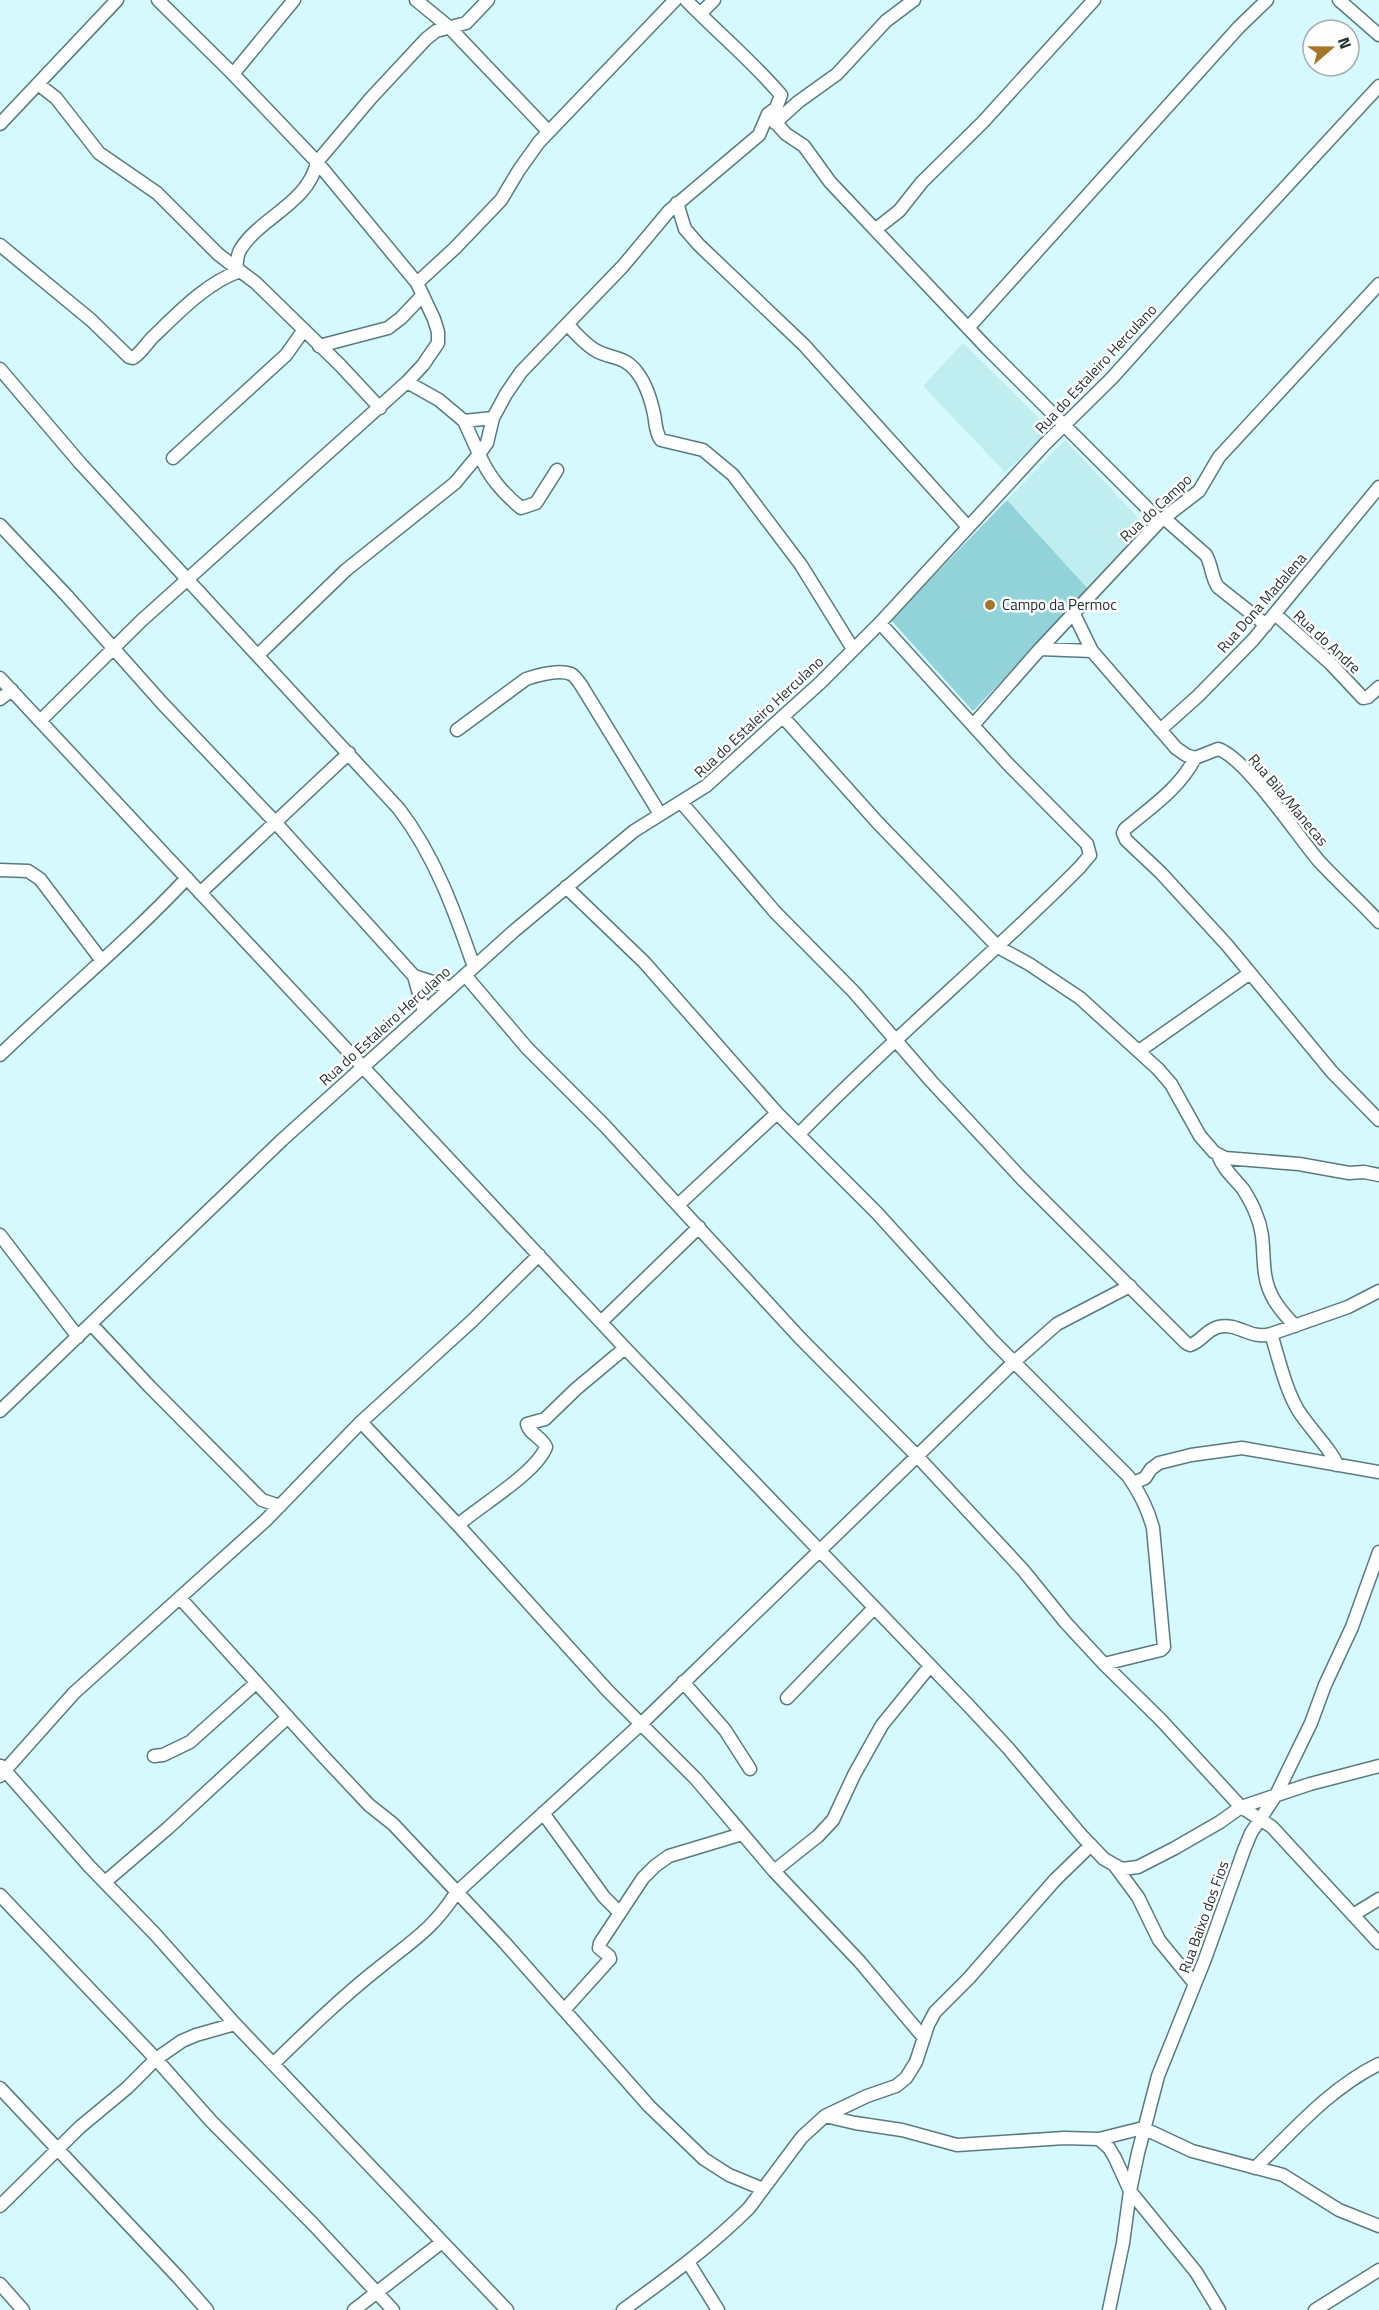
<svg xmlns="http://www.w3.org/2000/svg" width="1379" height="2310" font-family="'Titillium Web',sans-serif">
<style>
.built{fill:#c0edf0}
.pitch{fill:#91d3d9}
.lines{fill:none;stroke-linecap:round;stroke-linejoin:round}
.minor-casing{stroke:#5a7a7d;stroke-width:15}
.minor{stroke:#fff;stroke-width:12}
.poi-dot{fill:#a37628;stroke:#fefefe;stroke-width:2}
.labels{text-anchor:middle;stroke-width:5;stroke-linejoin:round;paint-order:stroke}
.street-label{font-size:15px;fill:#233132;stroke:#fefefe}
.poi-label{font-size:15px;fill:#233132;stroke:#fefefe;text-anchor:start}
</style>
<rect width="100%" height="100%" fill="#d5f9fc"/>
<path class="built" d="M963,343L1051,430L1005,472L923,386Z
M1065,440L1147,527L1089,590L1007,500Z"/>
<path class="pitch" d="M1007,500L1089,590L973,711L891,620Z"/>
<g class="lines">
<defs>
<path id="minor" d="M158,0L233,74L317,162L417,283L434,319L438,332V343L423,365L407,382L439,400L464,421L493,418
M416,0L449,27L548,131
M686,0C717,32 752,61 781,95L776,108L768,114L786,134L804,146L830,182L987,348L1160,521
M1339,0L1379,35
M700,14L714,0
M233,74L294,0
M38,84L56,98L99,153L157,193L218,254L240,271
M775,123L798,102L837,74L886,21L914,0
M0,124L117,0
M677,203L685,229L699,245L804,345L968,527
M876,229L899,211L922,182L983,122L1094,0
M0,245L91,320L129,357L133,358C141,353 146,344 153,337C178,313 206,283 240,271L256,283L340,365L380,408
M236,269C237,263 237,255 240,250C259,218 309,203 317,162L371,98L426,39L436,31L466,23L488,0
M417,283L455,248L501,200L519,170L539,142L675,0
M568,325C576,334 585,344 595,350C610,359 623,355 636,371C645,382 651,400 654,414C656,423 655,432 661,440L703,450L733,475L801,565L853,649
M968,328L1239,27L1267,0
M319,346L388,328L401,318L423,295
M0,369L80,463L399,809C435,856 455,912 474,967
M464,421L479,454L487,443L493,418L506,394L521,372L623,266L669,211L759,135L768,114
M479,454C489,477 502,492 521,508L536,503L557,470
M173,458L286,355L303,331
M1164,518L1206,555C1212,565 1211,577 1218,587L1266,625
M0,525L67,596L162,703L275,822L414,976L424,1012
M1074,614L1092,651L1176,748L1186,755L1195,758L1218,749C1245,757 1297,835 1318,860C1338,882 1360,901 1379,922
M1275,614L1331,664L1363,698L1368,697L1379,687
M1040,649L1092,651
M258,655L346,570L455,483L479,454
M0,678L625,1348L968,1705L1008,1748L1082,1836L1104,1859L1122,1869L1138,1867L1175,1848L1220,1822L1241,1807L1310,1784L1379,1766
M0,699L12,690
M783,717L878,823L998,947L1029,964L1080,998L1158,1069L1171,1084L1200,1136L1214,1152L1225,1158L1299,1164L1349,1173L1364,1172L1379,1175
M40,721L141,621L407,382
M974,724L1040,649L1160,521L1199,491L1219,457L1379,284
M457,730L526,679C538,675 559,669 571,674C575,676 578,681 581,685L660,814
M1160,730L1198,696L1253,640L1379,487
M1195,758C1180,788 1150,808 1125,829L1123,833L1126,840L1161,873L1227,945L1332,1072L1379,1120
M681,802L775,912L854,992L931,1081L1022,1179L1186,1343L1190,1345C1201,1342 1206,1330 1218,1327C1239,1322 1249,1340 1271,1334L1348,1307L1379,1291
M0,870L28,871L40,879L102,961
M566,887L644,962L777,1113L877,1213L993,1341L1128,1476C1140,1493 1148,1509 1153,1528L1164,1647L1161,1650L1104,1664
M200,893L349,753
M465,975L527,1048L605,1126L800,1338L917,1456L1023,1570L1066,1623L1104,1664L1161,1720L1241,1807L1272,1827L1379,1943
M414,976L451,988
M1139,1051L1250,973
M0,1055C62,995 128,941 187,878
M799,1134C889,1041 989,959 1080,867L1090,855L1087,844L1008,764L880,623
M1218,1155C1223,1169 1234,1178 1243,1189C1248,1197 1253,1205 1256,1214C1265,1234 1262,1253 1265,1274C1268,1296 1280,1310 1295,1326
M678,1205L777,1113
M0,1235L78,1337
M601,1322L699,1227
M91,1324L150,1387L262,1500L280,1506
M1271,1334C1279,1359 1285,1388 1298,1410C1306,1424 1334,1453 1337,1465
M0,1411L282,1140L514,931L634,831L706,786L820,683L880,623L1045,444L1112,378L1199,281L1379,86
M361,1422L458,1525L608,1691L696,1779L774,1871L860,1962L924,2038
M1133,1483L1145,1478L1151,1469L1159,1463L1191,1455L1242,1448L1379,1472
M458,1525C481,1505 536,1473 546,1447C542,1437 529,1434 527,1424L545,1419L576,1389L625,1348
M180,1598L323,1756L369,1805L393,1824L504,1942L649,2106L704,2159L729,2175L763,2189
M683,1682L725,1730L750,1769
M787,1698L874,1608
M154,1756L163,1755L190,1742L256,1683
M1,1766L89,1866L155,1934L235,2024L507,2310
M0,1776L74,1693L266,1520L361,1422L473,1320L539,1255
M543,1813L604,1897L620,1913
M1115,1866L1138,1897L1159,1940L1195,1984
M774,1871L818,1836L833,1820L854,1775L882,1725L930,1666
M105,1882L168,1828L288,1717
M0,1895L156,2059L182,2041L196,2035L235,2024
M1353,1915L1379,1899
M565,2009L610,1959L609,1956L599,1948L600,1943L643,1878L655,1866L669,1856L742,1834
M274,2063C308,2030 343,1996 380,1967C412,1941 433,1929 456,1893L642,1723L1014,1362L1057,1324L1130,1286
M0,2088L178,2277L207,2310
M825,2116L855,2123L902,2130L957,2145L1064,2138L1099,2139L1143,2128L1192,2151L1283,2175L1339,2210L1379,2226
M1099,2139L1109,2148L1115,2158L1130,2191L1196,2272L1219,2310
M1255,2168C1294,2130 1330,2088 1379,2064
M0,2206L80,2127L127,2088L156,2059L211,2121L313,2224L393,2310
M688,2262L718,2310
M0,2284L23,2310
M354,2310L442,2242
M623,2310C667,2278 710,2247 749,2208L802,2137L825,2116L867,2096L896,2086L906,2078L916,2062L928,2025L935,2012L969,1978L1055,1880L1091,1845
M1109,2310L1123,2243L1130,2191L1138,2153L1158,2076L1205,1959L1244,1850L1251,1833L1276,1795L1311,1723L1325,1685L1352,1627L1379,1552
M1315,2310L1379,2270"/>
</defs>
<use href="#minor" class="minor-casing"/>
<use href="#minor" class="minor"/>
</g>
<circle class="poi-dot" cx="990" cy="605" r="6"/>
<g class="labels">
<g class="street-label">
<text transform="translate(1096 369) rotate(-47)" y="5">Rua do Estaleiro Herculano</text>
<text transform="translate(1156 508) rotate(-43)" y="5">Rua do Campo</text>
<text transform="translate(1262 603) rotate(-49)" y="5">Rua Dona Madalena</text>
<text transform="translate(1327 642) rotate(43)" y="5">Rua do Andre</text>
<text transform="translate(759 717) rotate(-43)" y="5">Rua do Estaleiro Herculano</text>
<text transform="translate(1288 800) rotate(50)" y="5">Rua Bila/Manecas</text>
<text transform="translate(385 1026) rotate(-42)" y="5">Rua do Estaleiro Herculano</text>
<text transform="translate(1204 1917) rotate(-70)" y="5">Rua Baixo dos Fios</text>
</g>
<g class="poi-label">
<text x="1002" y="610">Campo da Permoc</text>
</g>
</g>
<g transform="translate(1331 48) rotate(70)"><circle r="28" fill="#fefefe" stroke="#a6acac" stroke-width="1.5"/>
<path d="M0-4.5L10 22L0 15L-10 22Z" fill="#a37628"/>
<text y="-9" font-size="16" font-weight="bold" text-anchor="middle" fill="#233132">N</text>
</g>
</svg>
